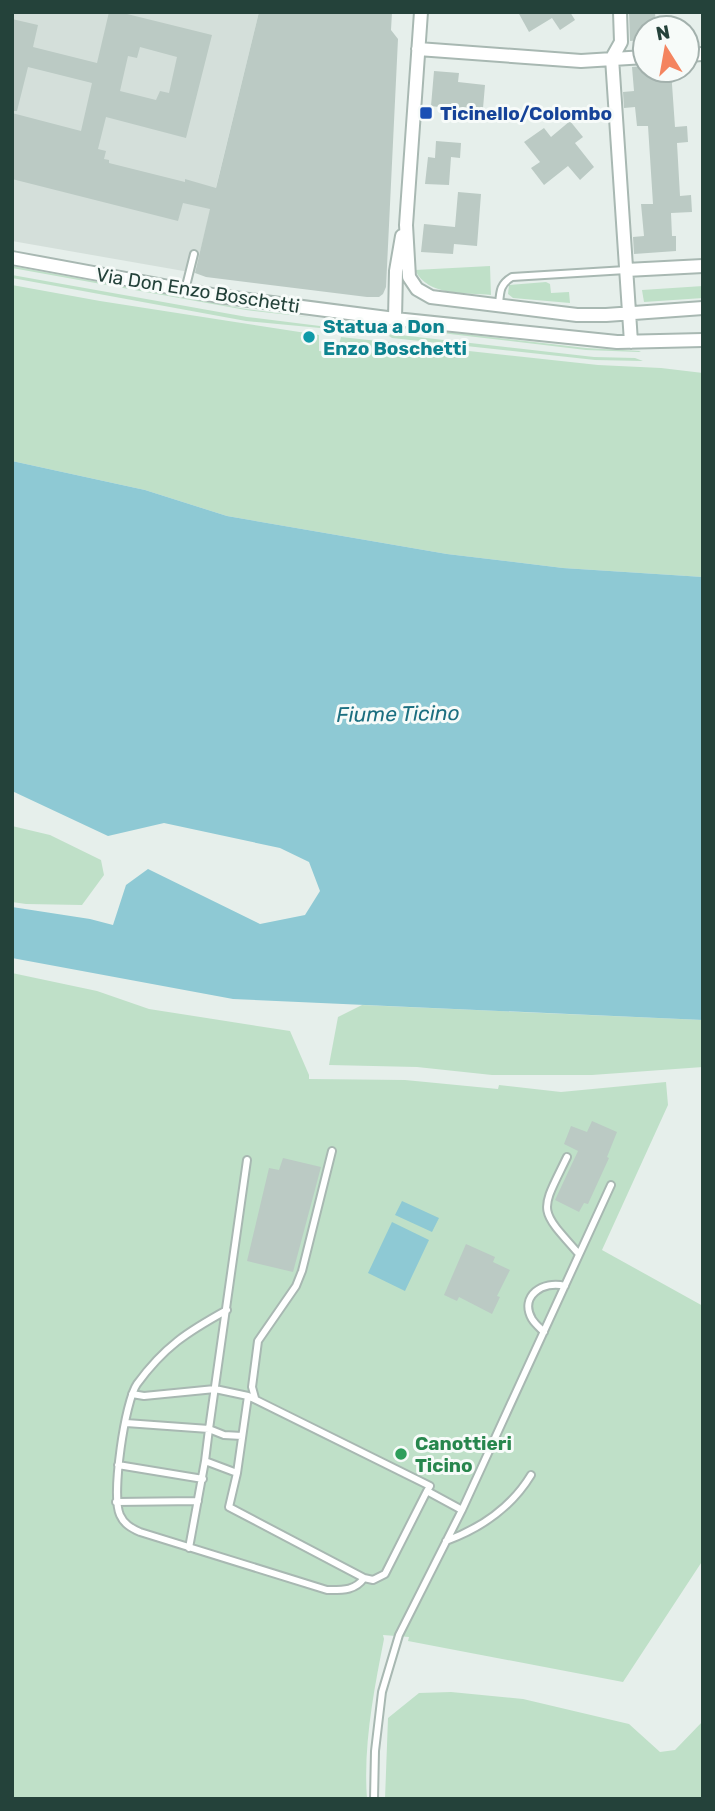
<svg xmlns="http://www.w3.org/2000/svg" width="715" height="1811" font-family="Rubik,sans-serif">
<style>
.built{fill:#d4dfda}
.green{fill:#bfe0c8}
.water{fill:#8ec9d4}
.building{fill:#bbcac4;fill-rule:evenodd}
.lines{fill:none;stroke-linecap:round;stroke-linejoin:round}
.service-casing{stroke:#a8b8b2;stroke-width:10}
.minor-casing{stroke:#a8b8b2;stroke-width:16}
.service{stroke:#fff;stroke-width:6}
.minor{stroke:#fff;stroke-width:12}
.transit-dot{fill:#1a4fb4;stroke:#f7fbf9;stroke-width:2.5}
.culture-dot{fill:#0f9aa8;stroke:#f7fbf9;stroke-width:2.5}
.leisure-dot{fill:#2e9e5b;stroke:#f7fbf9;stroke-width:2.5}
.labels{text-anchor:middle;stroke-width:6;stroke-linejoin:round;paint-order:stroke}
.transit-label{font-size:19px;font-weight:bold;fill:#164399;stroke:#f7fbf9;text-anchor:start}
.street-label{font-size:19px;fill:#24423a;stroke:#f7fbf9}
.culture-label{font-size:19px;font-weight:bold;fill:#0d838f;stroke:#f7fbf9;text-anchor:start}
.leisure-label{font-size:19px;font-weight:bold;fill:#27864d;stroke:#f7fbf9;text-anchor:start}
.water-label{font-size:21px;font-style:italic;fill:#1c6f80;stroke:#f7fbf9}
</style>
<rect width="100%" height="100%" fill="#e6efeb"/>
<path class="built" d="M12,12H259L195,273L12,241Z"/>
<path class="green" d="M12,266L246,309L316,318L246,310L12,268Z
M490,266L491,295C466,292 428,297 415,270Z
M12,275L247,317L320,326V328L246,321L12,278Z
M546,282L550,284L551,293L569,292L570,303L513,298L508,294L509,285Z
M12,285L100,301L319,335V351L337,353L341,337L598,365L661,368L703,373V577L563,568L447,554L227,516L145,490L12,461Z
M703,286V298L644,302L642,290Z
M393,326L586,348L641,351L639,352L586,350L390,327Z
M391,334L594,357L635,358L643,361L595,360L392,338L389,336Z
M12,826L50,835L101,860L104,875L82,905L26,904L12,902Z
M12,973L97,991L149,1009L290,1031L309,1075V1079L405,1080L498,1089L499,1085L561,1092L666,1082L668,1105L602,1250L703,1306V1560L623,1682L408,1641L409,1637L383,1635L384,1639C374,1690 363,1746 367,1799H12Z
M362,1005L703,1020V1067L592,1075H492L417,1067L329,1065L338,1017Z
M451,1692L523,1699L629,1724L660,1752L675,1750L703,1721V1799H385L388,1718L419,1693Z"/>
<path class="water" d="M12,461L145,490L227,516L447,554L563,568L703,577V1020L233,999L12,958V907L90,919L113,925L126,885L148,869L260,924L305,915L320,891L309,862L280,848L164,823L108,836L12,791Z
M402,1201L439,1218L432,1232L395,1215Z
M392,1222L429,1240L405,1291L368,1273Z"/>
<path class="building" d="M109,12H119L212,35L186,138L106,117L98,149L106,151L104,159L109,160V163L185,182V179L216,188L259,12H392L391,30L398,39L386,287L383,294L379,297H367L206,277L195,273L210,209L183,203L178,221L12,179V113L81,131L92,83L28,67L17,111H12V19L38,25L33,47L97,63ZM140,47L177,57L169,93L160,91L156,100L120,91L128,56L137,58Z
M518,12H570L575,20L560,30L552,18L529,32Z
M629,12H655L656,28H645V40L630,41Z
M645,66V70H671L675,127L687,126L688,142L677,143L680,196L691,195L692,212L671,213L672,236H676V251L634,254L633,237L644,236L641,204H653L650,157L648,126H637L635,107L624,108L623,92L634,91L632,67Z
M434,71L459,73L458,82L485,85L482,120L460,118L461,110L431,106Z
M570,121L583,137L575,143L594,167L580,180L568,166L544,185L531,168L540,162L524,142L544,128L551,137Z
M436,141L461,143L460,158L451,157L449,185L425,184L428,157L435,158Z
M458,192L481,194L477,246L454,244L453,254L421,252L424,224L455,227Z
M592,1121L617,1132L607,1157L609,1158L588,1204L584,1203L579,1212L555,1200L578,1151L564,1144L571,1126L587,1132Z
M283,1158L321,1167L293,1272L247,1261L269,1168L279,1170Z
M466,1244L495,1257L493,1262L510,1270L497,1296L500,1297L492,1314L459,1297L457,1301L444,1295Z"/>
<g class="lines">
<defs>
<path id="service" d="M185,290L194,254
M499,305C500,291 500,284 512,277L626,270
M567,1157C540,1213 537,1207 579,1254
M227,1310C187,1332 164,1347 137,1384C125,1401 111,1495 120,1515C124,1524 131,1528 140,1532L327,1590C342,1590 355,1591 364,1578
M544,1332C540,1328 535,1324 532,1319C519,1296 543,1280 565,1286
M132,1394L144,1396L215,1389L248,1396
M255,1398L252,1387L258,1341L296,1286L302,1271L332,1151
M126,1423L209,1429L205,1461L237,1473
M242,1436L224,1435L209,1429L247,1160
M118,1465L203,1479
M427,1491L385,1574L373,1580L364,1578L229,1507L237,1473L248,1396L430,1486L427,1491L462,1510
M116,1502L198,1501
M446,1541C481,1528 511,1508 531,1475
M189,1548L205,1461
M374,1799L375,1751L382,1692L399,1635L462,1510L611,1185"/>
<path id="minor" d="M421,12L406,225L409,277L417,289L431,297L577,315H606L703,308
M620,12L621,42L612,58L631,342
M418,49L581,61L645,57
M687,55L703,54
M12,258L218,296L395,319L617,342L703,340
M626,270L703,266
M395,319L396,271L402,236"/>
</defs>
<use href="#service" class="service-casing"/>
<use href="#minor" class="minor-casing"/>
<use href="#service" class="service"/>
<use href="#minor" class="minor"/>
</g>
<rect class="transit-dot" x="419" y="106" width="14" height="14" rx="3.5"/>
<circle class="culture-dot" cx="309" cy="337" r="7"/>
<circle class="leisure-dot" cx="401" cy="1454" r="7"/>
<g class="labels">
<g class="transit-label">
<text x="440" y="120">Ticinello/Colombo</text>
</g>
<g class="street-label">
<text transform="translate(198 290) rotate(9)" y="7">Via Don Enzo Boschetti</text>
</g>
<g class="culture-label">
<text x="323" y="333">Statua a Don<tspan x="323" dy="22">Enzo Boschetti</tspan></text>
</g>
<g class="leisure-label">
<text x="415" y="1450">Canottieri<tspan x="415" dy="22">Ticino</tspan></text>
</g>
<g class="water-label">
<text transform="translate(398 714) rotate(-1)" y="7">Fiume Ticino</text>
</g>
</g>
<rect width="715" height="1811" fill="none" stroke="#24423a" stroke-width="28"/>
<g transform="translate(666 49) rotate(349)"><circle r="33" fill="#f7fbf9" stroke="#a3b1ad" stroke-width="2"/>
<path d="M0-5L12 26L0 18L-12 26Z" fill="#f4845f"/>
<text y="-10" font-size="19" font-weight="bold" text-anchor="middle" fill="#24423a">N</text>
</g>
</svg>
